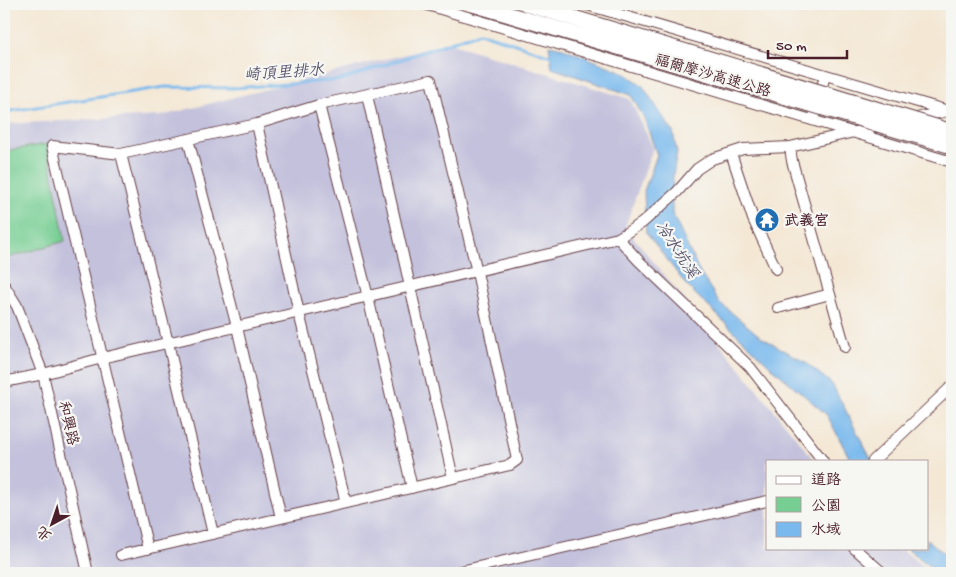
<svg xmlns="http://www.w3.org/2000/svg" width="956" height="577" font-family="'Gochi Hand','LXGW WenKai TC',sans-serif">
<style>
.industrial{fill:#c3c1dc}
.green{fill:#76ce93;stroke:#60765f}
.water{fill:#79b9ed;stroke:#626c8c}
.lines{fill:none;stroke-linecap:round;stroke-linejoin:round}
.stream{stroke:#79b9ed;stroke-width:3}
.minor-casing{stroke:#643d44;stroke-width:12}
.minor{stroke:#fff;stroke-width:10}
.highway-bridge-casing{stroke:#643d44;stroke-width:17;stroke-linecap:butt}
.highway-bridge{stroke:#fff;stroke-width:15}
.labels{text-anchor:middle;stroke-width:4.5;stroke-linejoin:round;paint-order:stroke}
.street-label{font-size:15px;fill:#4a1f2b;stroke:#f6f6f2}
.poi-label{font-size:15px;font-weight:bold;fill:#4a1f2b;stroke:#f6f6f2;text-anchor:start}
.water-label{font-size:16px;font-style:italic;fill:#5a556f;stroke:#f6f6f2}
</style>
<rect width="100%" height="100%" fill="#f6f6f2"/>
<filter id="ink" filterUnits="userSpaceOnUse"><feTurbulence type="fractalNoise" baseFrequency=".02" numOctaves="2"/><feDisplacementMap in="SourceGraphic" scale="10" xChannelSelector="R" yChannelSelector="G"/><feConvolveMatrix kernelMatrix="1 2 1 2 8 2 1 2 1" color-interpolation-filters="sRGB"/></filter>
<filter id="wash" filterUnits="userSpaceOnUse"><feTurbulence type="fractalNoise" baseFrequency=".0096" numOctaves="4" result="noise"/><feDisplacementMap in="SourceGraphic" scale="20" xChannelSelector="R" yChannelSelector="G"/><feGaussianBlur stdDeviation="1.12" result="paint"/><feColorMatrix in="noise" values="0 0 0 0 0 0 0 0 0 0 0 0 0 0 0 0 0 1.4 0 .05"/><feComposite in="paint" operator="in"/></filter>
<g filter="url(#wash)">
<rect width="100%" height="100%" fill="#f4e8d5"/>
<path class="industrial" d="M449,43L630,99L653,148L625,227L815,461H767V548H900L931,573H4V124L161,116Z"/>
<path class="green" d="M47,144L65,241L4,259V151Z"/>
<path class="water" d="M549,45L563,48L623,72L642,85L673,132L677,153L673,175L672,213L700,273L720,303L761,337L805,362L832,384L872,461H851L827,415L771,367L687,286L646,232L644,191L657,155L644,118L631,95L552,68Z
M927,539L952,560V573H938L907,548H927Z"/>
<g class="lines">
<path class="stream" d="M4,112L165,87L234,88L341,80L480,32L554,57"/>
</g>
</g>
<g filter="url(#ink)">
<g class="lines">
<defs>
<path id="minor" d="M424,4L952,162
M584,4L945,110
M367,95L453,478
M319,105L368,297L412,488
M912,119L952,110
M813,120L825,75
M257,124L299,313L346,503
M188,139L237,327L281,518
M790,147L792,161L845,347
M731,153L753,219L776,269
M121,154L168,343L213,534
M618,238L639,261L750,367L823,461
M4,285L17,306L43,374L88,573
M778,308L830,294
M4,382L43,374L102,358L618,238L642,223L677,192L697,169L712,159L743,149L790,147L880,126
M873,461L952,386
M854,548L883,573
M121,555C251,525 381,495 510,465L517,460L477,272L431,80L319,105L257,124L121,154L52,146L148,549
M452,573L767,501"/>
</defs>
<use href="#minor" class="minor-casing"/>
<use href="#minor" class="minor"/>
<defs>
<path id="highway-bridge" d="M473,4L952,146
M527,4L952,132"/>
</defs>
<use href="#highway-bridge" class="highway-bridge-casing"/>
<use href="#highway-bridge" class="highway-bridge"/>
</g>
</g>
<defs>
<symbol id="temple-disc" viewBox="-11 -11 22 22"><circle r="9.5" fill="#1f6fb2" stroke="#f6f6f2"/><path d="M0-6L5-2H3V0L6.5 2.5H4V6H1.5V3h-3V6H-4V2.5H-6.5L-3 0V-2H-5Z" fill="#fff"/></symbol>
</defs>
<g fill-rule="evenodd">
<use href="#temple-disc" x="753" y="206" width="28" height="28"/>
</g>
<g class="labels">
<g class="street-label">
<text transform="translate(713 75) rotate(16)" y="5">福爾摩沙高速公路</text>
<text transform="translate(69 423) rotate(77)" y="5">和興路</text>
</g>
<g class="poi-label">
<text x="784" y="225">武義宮</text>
</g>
<g class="water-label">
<text transform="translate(284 71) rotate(-4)" y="6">崎頂里排水</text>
<text transform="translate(678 249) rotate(57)" y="6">冷水坑溪</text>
</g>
</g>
<rect width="956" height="577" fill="none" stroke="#f6f6f2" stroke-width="20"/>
<rect x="766" y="460" width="162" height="90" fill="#f6f6f2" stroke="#b1a0a2"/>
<rect x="776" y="476" width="25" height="8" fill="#ffffff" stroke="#b1a0a2"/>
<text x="811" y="484" font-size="15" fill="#4a1f2b">道路</text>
<rect x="776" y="497" width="25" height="15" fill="#76ce93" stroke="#b1a0a2"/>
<text x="811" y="510" font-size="15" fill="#4a1f2b">公園</text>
<rect x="776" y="522" width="25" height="15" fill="#79b9ed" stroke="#b1a0a2"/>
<text x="811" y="534" font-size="15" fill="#4a1f2b">水域</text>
<g transform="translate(52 524) rotate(220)" stroke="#f6f6f2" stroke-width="4" paint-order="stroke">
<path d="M0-4L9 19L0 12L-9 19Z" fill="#4a1f2b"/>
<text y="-8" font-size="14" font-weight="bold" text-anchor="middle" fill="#4a1f2b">北</text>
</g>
<path d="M768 50v8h79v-8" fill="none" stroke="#4a1f2b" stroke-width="2.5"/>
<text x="776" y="50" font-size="15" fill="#4a1f2b" stroke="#f6f6f2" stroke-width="4" paint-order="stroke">50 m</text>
</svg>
